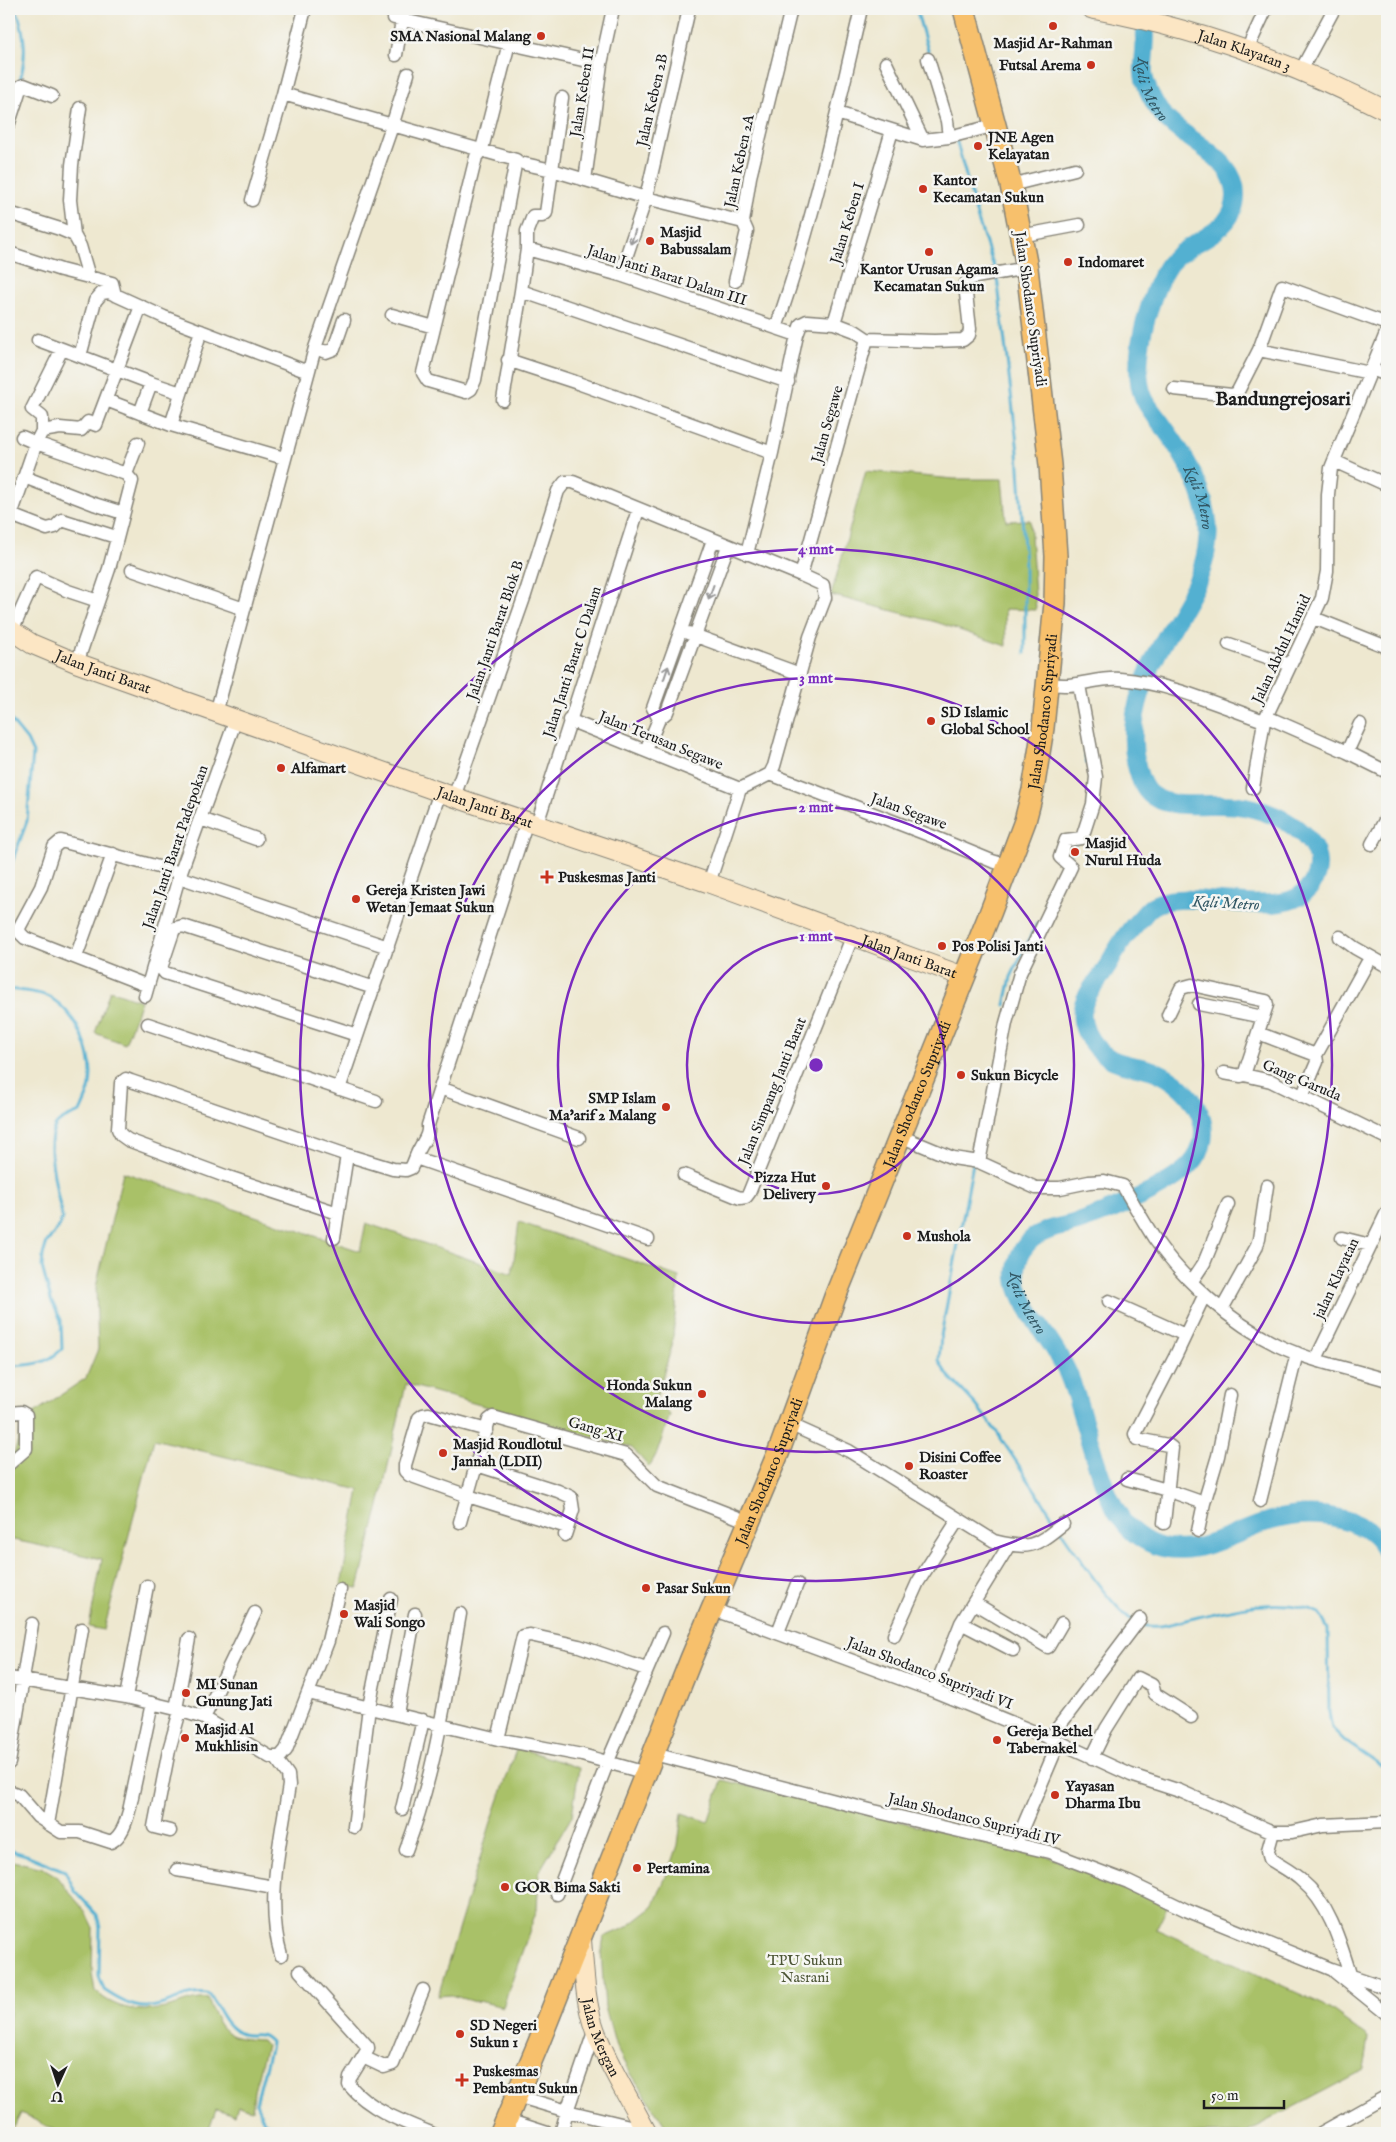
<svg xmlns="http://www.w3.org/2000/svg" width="1396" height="2142" font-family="'IM FELL English',serif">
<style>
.green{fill:#a9c167;stroke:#626e42}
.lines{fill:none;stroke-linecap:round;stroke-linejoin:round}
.stream{stroke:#53b0d1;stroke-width:3}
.river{stroke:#53b0d1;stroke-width:19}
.street-casing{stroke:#858276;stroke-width:15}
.secondary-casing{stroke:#858276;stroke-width:21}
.primary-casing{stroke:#858276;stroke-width:24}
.street{stroke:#fff;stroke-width:12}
.secondary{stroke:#fce6c4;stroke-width:19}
.primary{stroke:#f7c06c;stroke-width:21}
.oneway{stroke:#999}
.ring{fill:none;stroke:#7b2cbf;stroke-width:2.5}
.poi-dot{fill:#c8321e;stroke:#f6f6f2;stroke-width:2}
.labels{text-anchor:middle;stroke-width:5;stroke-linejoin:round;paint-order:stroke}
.poi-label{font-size:15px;font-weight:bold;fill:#1c1c1c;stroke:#f6f6f2;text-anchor:start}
.street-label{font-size:15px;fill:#1c1c1c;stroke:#f6f6f2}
.park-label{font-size:15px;fill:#4d5636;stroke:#f6f6f2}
.water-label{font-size:16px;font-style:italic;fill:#325764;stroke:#f6f6f2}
.district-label{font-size:20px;font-weight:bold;fill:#1c1c1c;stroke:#f6f6f2}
.centre{fill:#7b2cbf;stroke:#f6f6f2;stroke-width:2.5}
.ring-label{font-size:15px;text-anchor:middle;font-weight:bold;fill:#7b2cbf;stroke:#f6f6f2;stroke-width:5;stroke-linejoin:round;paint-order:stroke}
</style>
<rect width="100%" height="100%" fill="#f6f6f2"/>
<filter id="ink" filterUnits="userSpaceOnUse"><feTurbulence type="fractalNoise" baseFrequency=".02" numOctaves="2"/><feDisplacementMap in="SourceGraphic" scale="10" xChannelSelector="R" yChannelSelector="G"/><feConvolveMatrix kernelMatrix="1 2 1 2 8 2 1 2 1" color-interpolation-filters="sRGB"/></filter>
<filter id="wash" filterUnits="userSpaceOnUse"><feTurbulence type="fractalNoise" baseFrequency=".0096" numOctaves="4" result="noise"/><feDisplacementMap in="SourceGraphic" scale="20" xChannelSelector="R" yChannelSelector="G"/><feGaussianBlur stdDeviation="1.12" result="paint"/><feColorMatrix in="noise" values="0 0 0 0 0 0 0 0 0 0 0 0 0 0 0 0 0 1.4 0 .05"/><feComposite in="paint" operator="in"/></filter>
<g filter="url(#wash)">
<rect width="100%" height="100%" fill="#eee8d0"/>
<path class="green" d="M866,471L954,479H1002L1006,521L1030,520L1036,610L1005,609L1006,646L936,622L831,595Z
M110,990L141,1001L125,1044L95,1033Z
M123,1172L360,1251L366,1223L512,1274L519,1222L679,1277L672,1346L656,1398L670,1415L657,1453L649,1467L632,1448L406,1384L379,1506L358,1588L341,1585L359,1490L154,1439L104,1630L89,1627L102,1559L9,1539V1470L25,1419L86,1378L98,1349L96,1287Z
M517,1747L579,1768L572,1816L539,1872L537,1909L503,2007L479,2001L478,2003L451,1995L438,1996L490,1825Z
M722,1780L1044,1855L1125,1886L1167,1907L1156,1929L1324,2005L1369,2038L1364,2070L1244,2133H670L626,2066L616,2047L605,2007L601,1953L604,1937L627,1927L653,1907L673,1860L678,1845L682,1813L708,1822Z
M9,1860L43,1868L55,1875L85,1911L93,1928L92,1973L95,1991C118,2012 148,2014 177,2005C188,2002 196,1998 208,1999C220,2032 226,2039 262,2040L266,2045L254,2091L252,2110L238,2106L235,2115L216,2109L210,2127V2133H60L21,2113L11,2133H9Z"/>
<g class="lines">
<path class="stream" d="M16,9C26,35 27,57 19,84
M916,9L930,57
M956,139L978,220L995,270
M997,276L1018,452L1025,564V653
M9,718L27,740L33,753L27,821L9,871
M1084,751L1087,763
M1068,859L1075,842
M9,989C19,991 43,992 51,998C78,1015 97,1058 89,1090C87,1097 83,1105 80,1112C73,1115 60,1119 56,1125C43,1141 59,1197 62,1218L59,1227L47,1242L43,1255L42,1267L51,1300L61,1320L62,1349C46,1365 31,1365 9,1366
M1005,1005L1011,977L1037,923
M973,1163L941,1336L939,1360L945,1372L976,1405L996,1431L1058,1525
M1061,1530C1078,1556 1109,1604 1133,1621
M1141,1625C1158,1629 1174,1623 1190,1619C1228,1610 1282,1595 1319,1613L1328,1629L1329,1712L1332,1728L1345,1741L1387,1770
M9,1850L26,1855L65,1871L75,1891L97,1915L100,1928L99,1976L104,1990C116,1998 132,2008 147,2007C169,2007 189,1988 210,1995C219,2009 225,2028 242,2034C255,2038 259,2029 271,2042L270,2049L256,2103L264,2122L289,2133"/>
<path class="river" id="s1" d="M1145,9C1145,21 1146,33 1145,45C1144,66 1140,72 1149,92C1150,95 1159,111 1161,113C1183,142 1242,157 1235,202C1229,237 1184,241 1167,267C1159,279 1152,298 1148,312C1141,333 1134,374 1143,396C1146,406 1157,417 1163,426C1185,456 1210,497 1208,536C1206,573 1190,596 1173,625C1149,665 1125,715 1136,763C1138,773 1142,788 1151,795C1173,811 1210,802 1235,805C1261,808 1293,820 1309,841C1317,852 1320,862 1316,875C1299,930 1200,887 1159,903C1149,907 1148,910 1141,918C1126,933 1117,949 1107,967C1101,978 1091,987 1086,998C1075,1020 1089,1047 1111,1059C1124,1066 1143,1066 1157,1072C1190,1086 1218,1125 1195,1159C1177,1185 1109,1212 1079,1222C1063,1227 1047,1228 1033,1238C1017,1251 1012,1273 1020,1292C1032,1322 1058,1348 1069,1376C1086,1417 1100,1504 1133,1532C1178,1570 1224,1536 1270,1521C1293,1514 1318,1513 1342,1519C1363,1525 1378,1534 1387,1554"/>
</g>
</g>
<g filter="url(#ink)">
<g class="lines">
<defs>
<path id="street" d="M305,9L283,94L516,160L475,380L471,389L466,392L428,381L423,373L476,157L482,149L509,43
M394,18L601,64
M1247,50L1266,9
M396,55L404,9
M928,59L947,121L949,137
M886,63L923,140
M1301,70L1334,9
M562,98L552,170L646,198L743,222L750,177L791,9
M80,108L72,165L70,200L74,235L80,246L89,277
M837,113L923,140L949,137L996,125
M9,123L21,86L24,85L52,96
M585,180L601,64L613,9
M1011,185L1075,169
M252,200L283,94
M9,213L60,229L74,235
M1020,236L1079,225
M527,249L620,275L797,335
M9,253L61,270L112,283L115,295
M620,275L646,198L689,9
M735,281L747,231L743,222
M521,291L788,382
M392,315L434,327
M834,323L892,131
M776,328C813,224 836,116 861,9
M38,340L62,349
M315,348L326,352L334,349L344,320
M1259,350L1370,373
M508,360L575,382L772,453
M1371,369L1387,375
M151,383L80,356L95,301L102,293L109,292L164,317L308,372
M1174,389L1232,395L1237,393L1259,350L1282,286L1387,324
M106,400L171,425L284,458
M503,400L521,291L527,249V231L533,216H542L546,213L552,170L525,164
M140,413L151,383L181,393
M171,425L201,331
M42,431V417L32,409L62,349L80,356
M1334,461L1387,485
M126,474L138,443
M24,477L94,504L123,513
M11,515L47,529L55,527L62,520L116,537
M9,521L36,443L22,437
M747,554L772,453L797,335L801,324L807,321L834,323L855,331L867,339L934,341L963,340L969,335L970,329L965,285L970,278L1027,268
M132,570L244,609
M801,575L867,339
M1314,618L1387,647
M12,631L36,577L68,591L98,601
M688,633L800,674
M1229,644L1290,665
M77,663L109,569L132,481L126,474L36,443L42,431L60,428L81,430L88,422L96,425L141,306
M1048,683C1073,690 1095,677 1120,679C1170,683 1218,705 1264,721
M216,713L315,348L392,126L408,74
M1267,717L1347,752L1387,772
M659,719L653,708L713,540
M569,720L740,789
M646,750L659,719L667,712L728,546
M1347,752L1360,724
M770,774L934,837L992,861L1009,866
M1253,788L1264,721L1322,598L1327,571L1328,494L1331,468L1387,331
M454,797L525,595L558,491L565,482H573L801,575L823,585L825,598L810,637L774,766L770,774L740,789L709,883
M201,819L256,839
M537,824L638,510
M1372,844L1387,817
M179,877L388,947
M1340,937L1355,948L1387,966
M76,957L113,854
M148,986L25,938L20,933L19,928L41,887L54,847L61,841L181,873
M145,996L179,877L236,719
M1199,1004L1263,1017
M1168,1015L1181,988L1192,985L1266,1001L1267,1005L1244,1075L1271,1081L1387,1138
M148,1024L376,1101
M1258,1033L1316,1055
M357,1035L165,973L161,968L173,932L175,928L183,926L374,988
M1224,1073L1241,1076L1244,1075
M440,1088L579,1138
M339,1089L440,792
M1302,1097L1317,1062L1316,1055L1370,958
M900,1136L953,1158L979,1162L1036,1188H1060L1089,1182L1104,1181L1123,1186C1133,1203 1143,1221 1154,1238C1184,1281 1231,1323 1279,1346C1313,1362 1351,1369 1387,1380
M416,1158L648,1239
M979,1162L1006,1023L1020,973L1071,867L1060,857L1066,840L1082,838L1093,804L1096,777L1079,685
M684,1175L740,1198L746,1197L749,1193L853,935
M338,1213L225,1176L128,1140L121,1135L118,1129L121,1083L126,1079L131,1081L347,1155L393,1169L406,1170L411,1168C415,1161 416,1154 420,1148C424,1140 429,1135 428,1125L527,821
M334,1238L347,1155
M1342,1238L1370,1245
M1192,1281L1204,1263L1228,1204
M1109,1301L1185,1335
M1222,1309L1256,1248L1259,1239L1267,1186
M1316,1359L1387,1212
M9,1413L21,1412L26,1415V1449L9,1464
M789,1424L849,1451L994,1541C1031,1550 1034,1547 1063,1524
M487,1430L429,1414L423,1415L419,1418L405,1465V1471L409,1475L468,1496L567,1527
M477,1465L558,1491L571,1497L573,1510L565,1535
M1127,1479L1167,1490L1204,1503L1218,1456L1230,1395
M1260,1501L1297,1353
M460,1522L489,1420L493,1417L626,1455L657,1486L749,1522
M1164,1523L1172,1448L1168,1445L1137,1439L1135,1434L1176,1355L1204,1296
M1198,1531L1204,1503
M974,1603L1048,1647L1062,1623
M712,1609L934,1691L1059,1742L1131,1775L1180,1791L1273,1832H1292L1323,1825L1387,1822
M961,1623L1013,1650
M778,1632L797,1584
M894,1635L918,1582L958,1520
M9,1678L126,1697L176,1709L204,1718L270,1757H280L286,1750L328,1641L340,1590
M934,1691L961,1623L1009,1545
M308,1693L498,1739L582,1755L646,1773
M126,1697L147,1586
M176,1709L189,1639
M397,1714L415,1614
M204,1718L255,1613
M1050,1738L1140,1619
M498,1739L523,1636L530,1635L579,1646L646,1669
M654,1754L874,1811L1049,1852L1128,1882L1186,1910L1331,1969L1387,1988
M276,1758L288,1775L289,1785C281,1839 265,1901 281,1955
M1092,1758L1106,1729L1138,1678L1152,1685L1155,1694L1191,1717
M9,1763L32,1624
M9,1791L19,1795L38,1817L61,1832H80L111,1842C122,1836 126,1822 129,1811L152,1703
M402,1809L423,1720
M48,1824L82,1629
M354,1827L369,1707L391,1599
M170,1831L154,1827L169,1750L180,1711
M1273,1832L1268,1850L1270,1859C1280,1866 1293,1872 1302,1881C1329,1903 1340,1942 1350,1974
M1016,1843L1059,1742
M406,1850C435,1775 446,1693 460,1614
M177,1870L274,1887
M557,1894L608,1761L663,1633
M300,1971L368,2047V2049L350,2078L349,2085C369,2109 403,2122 431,2133
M1335,1972L1387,2014
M363,2057L384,2067L393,2064L423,1990
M517,2096L567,2111L646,2130
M507,2120L547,2133
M561,2133L567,2111L595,2029
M1321,2133L1387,2096"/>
<g id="secondary">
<path id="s2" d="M1092,9C1196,28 1293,63 1387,111"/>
<path id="s3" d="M9,629L32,644L77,663L454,797L709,883L965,977"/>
<path id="s4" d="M581,1934C584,1965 584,2000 595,2030C608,2066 630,2099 647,2133"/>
</g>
<g id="primary">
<path id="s5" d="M501,2133L539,2042L691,1659L779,1451L835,1297L991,911L1025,821L1033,790L1043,728L1055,603L1056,556L1050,465L1027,268L1011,185L964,9"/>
</g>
</defs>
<use href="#street" class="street-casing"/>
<use href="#secondary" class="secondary-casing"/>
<use href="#primary" class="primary-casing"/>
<use href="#street" class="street"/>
<use href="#secondary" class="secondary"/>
<use href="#primary" class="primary"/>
</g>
<defs><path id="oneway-shaft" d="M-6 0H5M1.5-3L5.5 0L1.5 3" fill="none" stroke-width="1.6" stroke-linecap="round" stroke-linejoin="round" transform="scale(1.25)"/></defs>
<g class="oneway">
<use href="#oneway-shaft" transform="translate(633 237) rotate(108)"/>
<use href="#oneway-shaft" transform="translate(711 592) rotate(110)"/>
<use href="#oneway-shaft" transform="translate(666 673) rotate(-71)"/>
</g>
</g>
<g class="ring">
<circle cx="816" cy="1065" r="129"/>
<circle cx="816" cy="1065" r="258"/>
<circle cx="816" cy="1065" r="387"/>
<circle cx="816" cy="1065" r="516"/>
</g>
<g class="poi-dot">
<circle cx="1053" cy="26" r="5"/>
<circle cx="541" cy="36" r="5"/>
<circle cx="1091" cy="65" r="5"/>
<circle cx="978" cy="146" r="5"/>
<circle cx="923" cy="189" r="5"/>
<circle cx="650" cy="241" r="5"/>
<circle cx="929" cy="252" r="5"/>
<circle cx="1068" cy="262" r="5"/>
<circle cx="931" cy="721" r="5"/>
<circle cx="281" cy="768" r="5"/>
<circle cx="1075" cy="852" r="5"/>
<path d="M544.5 869.5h5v5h5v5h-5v5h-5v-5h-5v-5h5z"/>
<circle cx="356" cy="899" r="5"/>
<circle cx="942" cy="946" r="5"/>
<circle cx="961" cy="1075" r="5"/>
<circle cx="666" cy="1107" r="5"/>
<circle cx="826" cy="1186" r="5"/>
<circle cx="907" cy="1236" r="5"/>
<circle cx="702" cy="1394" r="5"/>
<circle cx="443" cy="1453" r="5"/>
<circle cx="909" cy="1466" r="5"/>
<circle cx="646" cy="1588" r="5"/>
<circle cx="344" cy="1614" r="5"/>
<circle cx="186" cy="1693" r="5"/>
<circle cx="185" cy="1738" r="5"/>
<circle cx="997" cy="1740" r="5"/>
<circle cx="1055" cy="1795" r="5"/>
<circle cx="637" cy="1868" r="5"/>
<circle cx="505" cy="1887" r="5"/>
<circle cx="460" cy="2034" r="5"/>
<path d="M459.5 2072.5h5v5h5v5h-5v5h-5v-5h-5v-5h5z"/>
</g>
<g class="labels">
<g class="poi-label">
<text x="531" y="41" text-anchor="end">SMA Nasional Malang</text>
<text x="1053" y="48" text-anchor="middle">Masjid Ar-Rahman</text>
<text x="1081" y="70" text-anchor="end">Futsal Arema</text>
<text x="988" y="142">JNE Agen<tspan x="988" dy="17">Kelayatan</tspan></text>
<text x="933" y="185">Kantor<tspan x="933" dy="17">Kecamatan Sukun</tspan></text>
<text x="660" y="237">Masjid<tspan x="660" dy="17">Babussalam</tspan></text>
<text x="1078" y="267">Indomaret</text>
<text x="929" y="274" text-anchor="middle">Kantor Urusan Agama<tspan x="929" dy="17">Kecamatan Sukun</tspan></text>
<text x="941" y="717">SD Islamic<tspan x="941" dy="17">Global School</tspan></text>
<text x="291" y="773">Alfamart</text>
<text x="1085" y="848">Masjid<tspan x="1085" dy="17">Nurul Huda</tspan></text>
<text x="558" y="882">Puskesmas Janti</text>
<text x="366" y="895">Gereja Kristen Jawi<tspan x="366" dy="17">Wetan Jemaat Sukun</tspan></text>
<text x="952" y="951">Pos Polisi Janti</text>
<text x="971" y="1080">Sukun Bicycle</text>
<text x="656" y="1103" text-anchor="end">SMP Islam<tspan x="656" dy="17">Ma'arif 2 Malang</tspan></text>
<text x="816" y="1182" text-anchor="end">Pizza Hut<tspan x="816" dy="17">Delivery</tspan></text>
<text x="917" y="1241">Mushola</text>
<text x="692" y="1390" text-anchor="end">Honda Sukun<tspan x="692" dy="17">Malang</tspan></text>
<text x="453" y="1449">Masjid Roudlotul<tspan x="453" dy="17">Jannah (LDII)</tspan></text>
<text x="919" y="1462">Disini Coffee<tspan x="919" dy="17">Roaster</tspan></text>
<text x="656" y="1593">Pasar Sukun</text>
<text x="354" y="1610">Masjid<tspan x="354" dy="17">Wali Songo</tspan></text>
<text x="196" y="1689">MI Sunan<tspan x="196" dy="17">Gunung Jati</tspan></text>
<text x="195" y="1734">Masjid Al<tspan x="195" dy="17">Mukhlisin</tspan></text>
<text x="1007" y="1736">Gereja Bethel<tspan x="1007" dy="17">Tabernakel</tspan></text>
<text x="1065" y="1791">Yayasan<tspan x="1065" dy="17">Dharma Ibu</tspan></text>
<text x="647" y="1873">Pertamina</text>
<text x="515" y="1892">GOR Bima Sakti</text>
<text x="470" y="2030">SD Negeri<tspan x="470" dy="17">Sukun 1</tspan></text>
<text x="473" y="2076">Puskesmas<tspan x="473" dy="17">Pembantu Sukun</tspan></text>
</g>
<g class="street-label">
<text dy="5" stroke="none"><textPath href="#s2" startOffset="158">Jalan Klayatan 3</textPath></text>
<text transform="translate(582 92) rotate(-81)" y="5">Jalan Keben II</text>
<text transform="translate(652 100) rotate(-77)" y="5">Jalan Keben 2B</text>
<text transform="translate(739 161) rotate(-78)" y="5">Jalan Keben 2A</text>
<text transform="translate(847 223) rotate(-73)" y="5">Jalan Keben I</text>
<text transform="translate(667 275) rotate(18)" y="5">Jalan Janti Barat Dalam III</text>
<text transform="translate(1031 309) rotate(82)" y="5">Jalan Shodanco Supriyadi</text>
<text transform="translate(827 424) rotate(-74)" y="5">Jalan Segawe</text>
<text transform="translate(495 630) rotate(-71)" y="5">Jalan Janti Barat Blok B</text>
<text transform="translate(1281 649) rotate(-65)" y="5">Jalan Abdul Hamid</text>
<text transform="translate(572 662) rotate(-72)" y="5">Jalan Janti Barat C Dalam</text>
<text dy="5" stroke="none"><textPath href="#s3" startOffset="104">Jalan Janti Barat</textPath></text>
<text dy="5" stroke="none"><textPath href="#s5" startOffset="1524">Jalan Shodanco Supriyadi</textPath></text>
<text transform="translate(661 740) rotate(22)" y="5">Jalan Terusan Segawe</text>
<text dy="5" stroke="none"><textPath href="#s3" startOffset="509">Jalan Janti Barat</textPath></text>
<text transform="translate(909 811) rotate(20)" y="5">Jalan Segawe</text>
<text transform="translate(175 847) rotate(-71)" y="5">Jalan Janti Barat Padepokan</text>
<text dy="5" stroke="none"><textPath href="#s3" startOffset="959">Jalan Janti Barat</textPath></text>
<text transform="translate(1302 1080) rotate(23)" y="5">Gang Garuda</text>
<text transform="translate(772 1091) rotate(-68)" y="5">Jalan Simpang Janti Barat</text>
<text dy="5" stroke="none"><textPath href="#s5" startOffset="1119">Jalan Shodanco Supriyadi</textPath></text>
<text transform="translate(1336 1278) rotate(-65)" y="5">jalan Klayatan</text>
<text transform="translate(596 1429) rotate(16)" y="5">Gang XI</text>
<text dy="5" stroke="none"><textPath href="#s5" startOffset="714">Jalan Shodanco Supriyadi</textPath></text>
<text transform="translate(930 1673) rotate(21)" y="5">Jalan Shodanco Supriyadi VI</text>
<text transform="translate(974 1819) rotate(14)" y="5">Jalan Shodanco Supriyadi IV</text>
<text dy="5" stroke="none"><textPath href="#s4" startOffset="106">Jalan Mergan</textPath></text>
</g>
<g class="park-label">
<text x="805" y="1965">TPU Sukun<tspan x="805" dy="17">Nasrani</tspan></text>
</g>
<g class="water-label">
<text dy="6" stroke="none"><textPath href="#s1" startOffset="82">Kali Metro</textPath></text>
<text dy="6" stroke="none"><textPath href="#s1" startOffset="578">Kali Metro</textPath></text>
<text transform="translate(1226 902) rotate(3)" y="6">Kali Metro</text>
<text dy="6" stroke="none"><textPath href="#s1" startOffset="1878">Kali Metro</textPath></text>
</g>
<g class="district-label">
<text x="1283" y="405">Bandungrejosari</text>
</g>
</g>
<circle cx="816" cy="1065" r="8" class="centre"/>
<g class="ring-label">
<text x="816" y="554">4 mnt</text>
<text x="816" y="683">3 mnt</text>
<text x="816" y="812">2 mnt</text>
<text x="816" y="941">1 mnt</text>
</g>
<rect width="1396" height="2142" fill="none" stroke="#f6f6f2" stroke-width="30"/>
<g transform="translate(58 2084) rotate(183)" stroke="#f6f6f2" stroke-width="4" paint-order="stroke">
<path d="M0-4L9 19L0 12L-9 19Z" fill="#1c1c1c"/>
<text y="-8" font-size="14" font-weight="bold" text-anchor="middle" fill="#1c1c1c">U</text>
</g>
<path d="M1204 2100v8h80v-8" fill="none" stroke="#1c1c1c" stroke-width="2.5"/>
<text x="1211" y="2100" font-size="15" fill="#1c1c1c" stroke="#f6f6f2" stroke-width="4" paint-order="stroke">50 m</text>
</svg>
